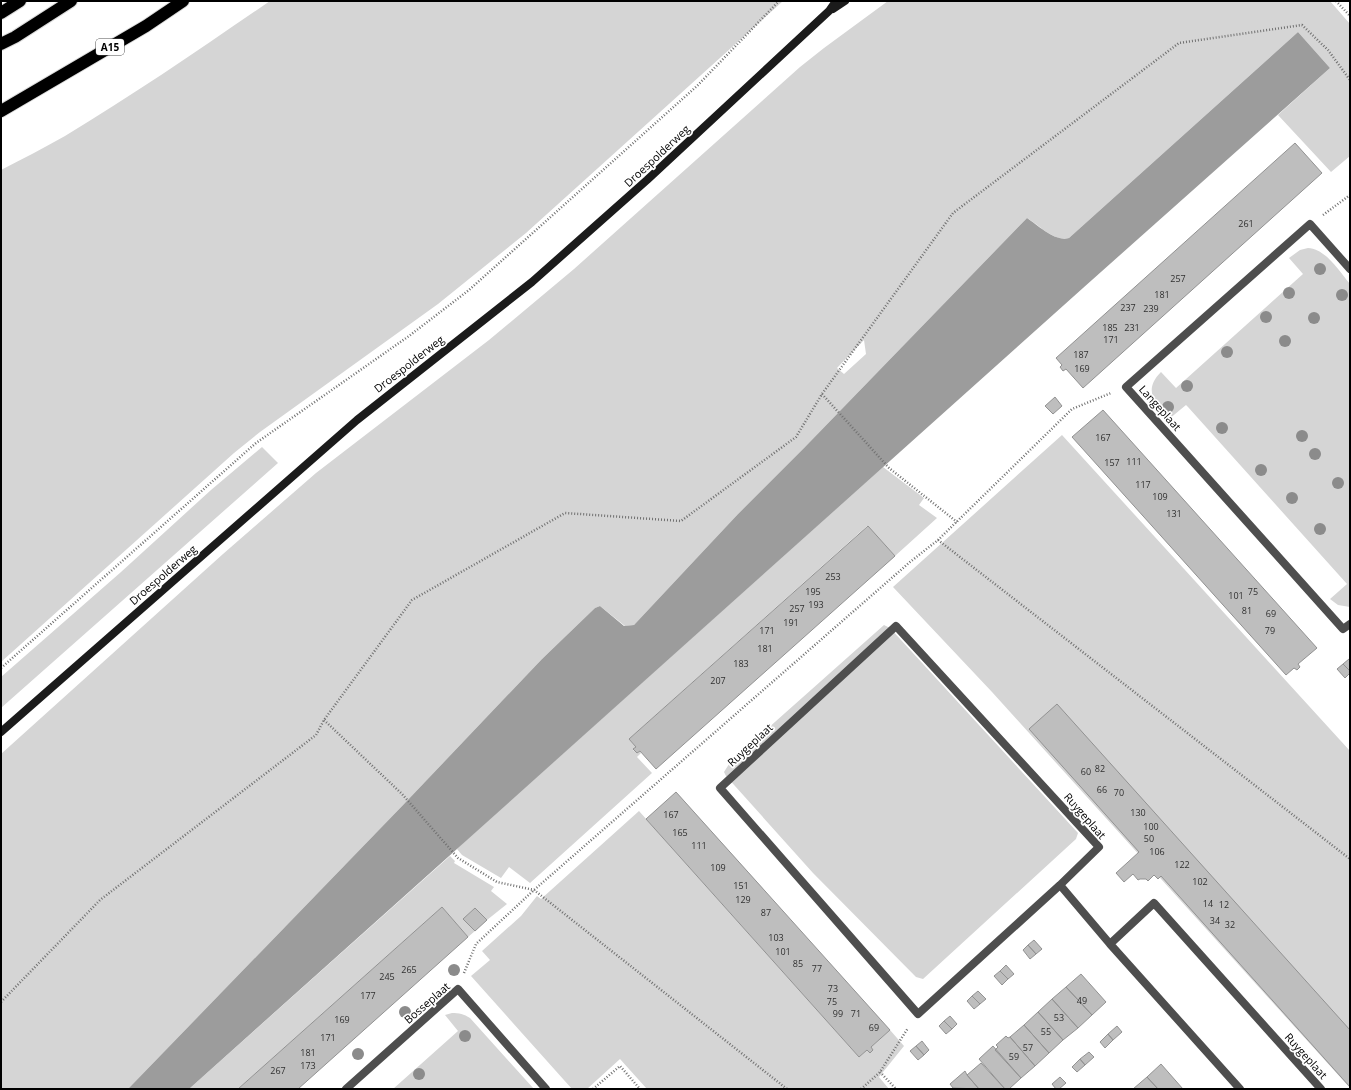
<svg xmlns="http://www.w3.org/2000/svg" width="1351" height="1090" font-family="'Open Sans',sans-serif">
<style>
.green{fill:#d5d5d5;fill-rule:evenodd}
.water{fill:#9c9c9c}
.building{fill:#bebebe;stroke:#929292}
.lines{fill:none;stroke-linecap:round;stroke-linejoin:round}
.motorway-casing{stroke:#dbdbdb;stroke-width:14}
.path{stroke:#707070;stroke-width:2.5;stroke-dasharray:1 2;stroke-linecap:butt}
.minor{stroke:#4e4e4e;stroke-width:8}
.secondary{stroke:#1b1b1b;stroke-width:8}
.motorway{stroke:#000;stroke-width:12}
.tree{fill:#8b8b8b}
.labels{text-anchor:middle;stroke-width:3.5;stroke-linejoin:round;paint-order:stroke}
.number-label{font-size:9px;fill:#303030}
.shield{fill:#fff;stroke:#4c4c4c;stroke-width:1}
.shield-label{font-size:10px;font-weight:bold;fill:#000}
.street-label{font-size:11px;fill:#000;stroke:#fff}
</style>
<rect width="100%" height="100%" fill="#fff"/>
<path class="green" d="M270,1H783L526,233L438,304L260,432L234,453L1,662V170C22,159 44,148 65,136C135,94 203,47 270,1Z
M888,1H1330L1350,24V156L1331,172L1278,115L1330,68L1298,32L1069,238C1054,242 1039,225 1027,218L805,447L738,514L634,625L625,626L600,606L595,608L542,659L404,804L128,1089H1V754L223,554L316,473L489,340L574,269L800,67L824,48ZM864,340L866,354L844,374L837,368Z
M1308,248C1326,249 1339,271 1350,284V607L1338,605L1330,599L1347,584L1188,407L1186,405L1169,419C1156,404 1142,391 1161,372L1176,388L1303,274L1289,258L1300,250Z
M1062,435L1350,751V1088L992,692L893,587Z
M262,447L278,463L1,708V677L121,572L211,490Z
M883,467L924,498L919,505L937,518L895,556L867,526L629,739L636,747L633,750L637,753L640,751L641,753L637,757L652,773L530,883L509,867L501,878L462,855L457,849L464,842Z
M884,625L890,628L1078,833L1076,839L923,979L916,977L813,873L726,776L724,772L731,761Z
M639,811L859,1057L867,1050L870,1053L873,1050L871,1047L890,1030L904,1046L879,1077L889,1089H647L620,1059L587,1089H572L471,976L490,960L482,951L521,916L537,896L541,899Z
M450,856L455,861L454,863L494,887L491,891L507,904L487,920L475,908L463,919L475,931L468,937L442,907L238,1089H189Z
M452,1013C459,1013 464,1014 470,1018L534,1089H393L458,1031L445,1015Z"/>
<path class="water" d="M1298,32L1330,68L1083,288L189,1089H128L404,804L542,659L595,608L600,606L624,626L634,625L738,514L805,447L1027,218C1039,226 1055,242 1069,238Z"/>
<path class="building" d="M1295,143L1322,173L1083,388L1066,369L1063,371L1060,367L1062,365L1056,358Z
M1055,397L1062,406L1053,414L1045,406Z
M1103,410L1317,648L1298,664L1300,667L1297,670L1294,668L1286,675L1072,437Z
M868,526L895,556L656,769L640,751L637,753L633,749L636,747L629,739Z
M1349,659L1350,660V671L1343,664Z
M1343,664L1350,671V673L1345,678L1337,669Z
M1057,704L1350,1030V1087L1161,876L1158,879L1154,875L1148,881L1146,879H1140L1138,880L1133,874L1124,882L1116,873L1139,852L1029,729Z
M676,792L890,1030L871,1047L873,1050L870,1053L867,1050L859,1057L646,819Z
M442,907L468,937L298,1089H238Z
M475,908L487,920L475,931L463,919Z
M1034,940L1042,949L1036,954L1028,945Z
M1028,945L1036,954L1030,959L1023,950Z
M1006,965L1014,974L1008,979L1000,971Z
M1000,971L1008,979L1002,985L994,976Z
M1081,974L1106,1002L1092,1015L1066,987Z
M1066,987L1092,1015L1078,1028L1052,999Z
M978,991L986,999L980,1004L972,996Z
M972,996L980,1004L974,1009L967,1001Z
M1052,999L1078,1028L1063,1040L1038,1012Z
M1038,1012L1063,1040L1049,1053L1024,1025Z
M950,1016L957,1024L952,1029L944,1021Z
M944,1021L952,1029L946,1034L939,1026Z
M1024,1025L1049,1053L1035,1066L1010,1037Z
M1117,1026L1122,1032L1113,1040L1108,1034Z
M1108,1034L1113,1040L1105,1048L1100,1042Z
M1006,1036L1008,1038L1010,1037L1035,1066L1021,1078L995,1050L998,1047L996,1045Z
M922,1041L929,1050L924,1055L916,1046Z
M916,1046L924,1055L918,1060L910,1051Z
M993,1046L1021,1078L1009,1089H1005L979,1059Z
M1089,1052L1094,1057L1085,1065L1080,1059Z
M1080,1059L1085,1065L1077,1072L1072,1067Z
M981,1063L1005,1089H979L967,1075Z
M1161,1064L1183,1089H1158L1147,1077Z
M965,1071L967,1075L979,1089L953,1088L950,1084Z
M1060,1077L1066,1083L1059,1089H1056L1052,1084Z
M1147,1077L1158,1089H1133Z"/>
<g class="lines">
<defs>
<path id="motorway" d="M1,13L20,1
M1,44L15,37L71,1
M1,111L146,26L183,1"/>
</defs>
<use href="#motorway" class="motorway-casing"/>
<path class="path" d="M1336,1L1350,16
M1323,215L1350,195
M822,394L889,468L957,522
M938,540L1350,859
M1,668L256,443L409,336L469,290L698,85L779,1
M324,720L402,794L458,858L497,882L534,890L787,1089
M464,973L476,944L534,890L910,562L938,540L1072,409L1111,393
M1,1002L100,900L316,735L324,720L412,600L565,513L681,521L796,437L822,394L953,213L1179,43L1302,25L1328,50L1350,80
M880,1072L896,1089
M593,1089L620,1066L640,1089
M861,1089L880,1072L908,1028"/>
<path class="minor" d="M1350,269L1310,224L1126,387L1343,629L1350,624
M896,626L1099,847L1060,885L918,1014L720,788Z
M1060,885L1110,944L1240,1089
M1110,944L1154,903L1321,1089
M346,1089L458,989L546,1089"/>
<path class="secondary" d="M833,9L845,1
M1,732L357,420L532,282L647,180L829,11L836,1"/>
<use href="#motorway" class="motorway"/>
</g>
<g class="tree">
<circle cx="1320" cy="269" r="6"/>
<circle cx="1289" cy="293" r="6"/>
<circle cx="1342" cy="295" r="6"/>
<circle cx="1266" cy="317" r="6"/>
<circle cx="1314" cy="318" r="6"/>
<circle cx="1285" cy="341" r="6"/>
<circle cx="1227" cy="352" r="6"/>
<circle cx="1187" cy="386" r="6"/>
<circle cx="1168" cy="407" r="6"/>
<circle cx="1222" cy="428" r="6"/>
<circle cx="1302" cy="436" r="6"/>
<circle cx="1315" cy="454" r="6"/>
<circle cx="1261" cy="470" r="6"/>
<circle cx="1338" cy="483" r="6"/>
<circle cx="1292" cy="498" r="6"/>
<circle cx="1320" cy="529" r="6"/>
<circle cx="454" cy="970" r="6"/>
<circle cx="405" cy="1012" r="6"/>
<circle cx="465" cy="1036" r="6"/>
<circle cx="358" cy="1054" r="6"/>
<circle cx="419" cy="1074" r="6"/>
</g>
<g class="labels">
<g class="number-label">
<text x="1246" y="227">261</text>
<text x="1178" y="282">257</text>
<text x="1162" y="298">181</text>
<text x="1128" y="311">237</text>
<text x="1151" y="312">239</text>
<text x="1110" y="331">185</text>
<text x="1132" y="331">231</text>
<text x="1111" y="343">171</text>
<text x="1081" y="358">187</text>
<text x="1082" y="372">169</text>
<text x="1103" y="441">167</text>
<text x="1134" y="465">111</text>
<text x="1112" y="466">157</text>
<text x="1143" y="488">117</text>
<text x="1160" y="500">109</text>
<text x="1174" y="517">131</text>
<text x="833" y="580">253</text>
<text x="813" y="595">195</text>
<text x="1253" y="595">75</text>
<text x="1236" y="599">101</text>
<text x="816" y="608">193</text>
<text x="797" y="612">257</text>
<text x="1247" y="614">81</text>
<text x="1271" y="617">69</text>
<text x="791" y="626">191</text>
<text x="767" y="634">171</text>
<text x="1270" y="634">79</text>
<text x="765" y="652">181</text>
<text x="741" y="667">183</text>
<text x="718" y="684">207</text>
<text x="1100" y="772">82</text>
<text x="1086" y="775">60</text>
<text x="1102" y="793">66</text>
<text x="1119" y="796">70</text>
<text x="1138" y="816">130</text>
<text x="671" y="818">167</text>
<text x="1151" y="830">100</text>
<text x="680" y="836">165</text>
<text x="1149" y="842">50</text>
<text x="699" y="849">111</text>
<text x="1157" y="855">106</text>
<text x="1182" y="868">122</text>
<text x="718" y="871">109</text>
<text x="1200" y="885">102</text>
<text x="741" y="889">151</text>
<text x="743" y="903">129</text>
<text x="1208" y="907">14</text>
<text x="1224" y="908">12</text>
<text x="766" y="916">87</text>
<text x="1215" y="924">34</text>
<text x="1230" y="928">32</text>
<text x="776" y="941">103</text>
<text x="783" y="955">101</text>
<text x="798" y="967">85</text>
<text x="817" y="972">77</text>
<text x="409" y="973">265</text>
<text x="387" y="980">245</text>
<text x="833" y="992">73</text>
<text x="368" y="999">177</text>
<text x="1082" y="1004">49</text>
<text x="832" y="1005">75</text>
<text x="838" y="1017">99</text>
<text x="856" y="1017">71</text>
<text x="1059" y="1021">53</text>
<text x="342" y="1023">169</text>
<text x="874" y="1031">69</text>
<text x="1046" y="1035">55</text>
<text x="328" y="1041">171</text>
<text x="1028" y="1051">57</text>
<text x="308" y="1056">181</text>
<text x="1014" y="1060">59</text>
<text x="308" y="1069">173</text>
<text x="278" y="1074">267</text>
</g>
<rect class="shield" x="96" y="39" width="28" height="16" rx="3"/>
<g class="shield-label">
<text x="110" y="51">A15</text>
</g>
<g class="street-label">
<text transform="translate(657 156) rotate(-43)" y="4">Droespolderweg</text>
<text transform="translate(409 364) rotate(-38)" y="4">Droespolderweg</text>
<text transform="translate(1160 408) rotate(48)" y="4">Langeplaat</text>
<text transform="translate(163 575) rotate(-41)" y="4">Droespolderweg</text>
<text transform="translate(750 745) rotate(-43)" y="4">Ruygeplaat</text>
<text transform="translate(1085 816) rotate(49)" y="4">Ruygeplaat</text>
<text transform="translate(427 1003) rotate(-41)" y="4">Bosseplaat</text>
<text transform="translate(1306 1056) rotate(48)" y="4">Ruygeplaat</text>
</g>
</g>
<rect width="1351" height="1090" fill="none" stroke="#000000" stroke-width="4"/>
</svg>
